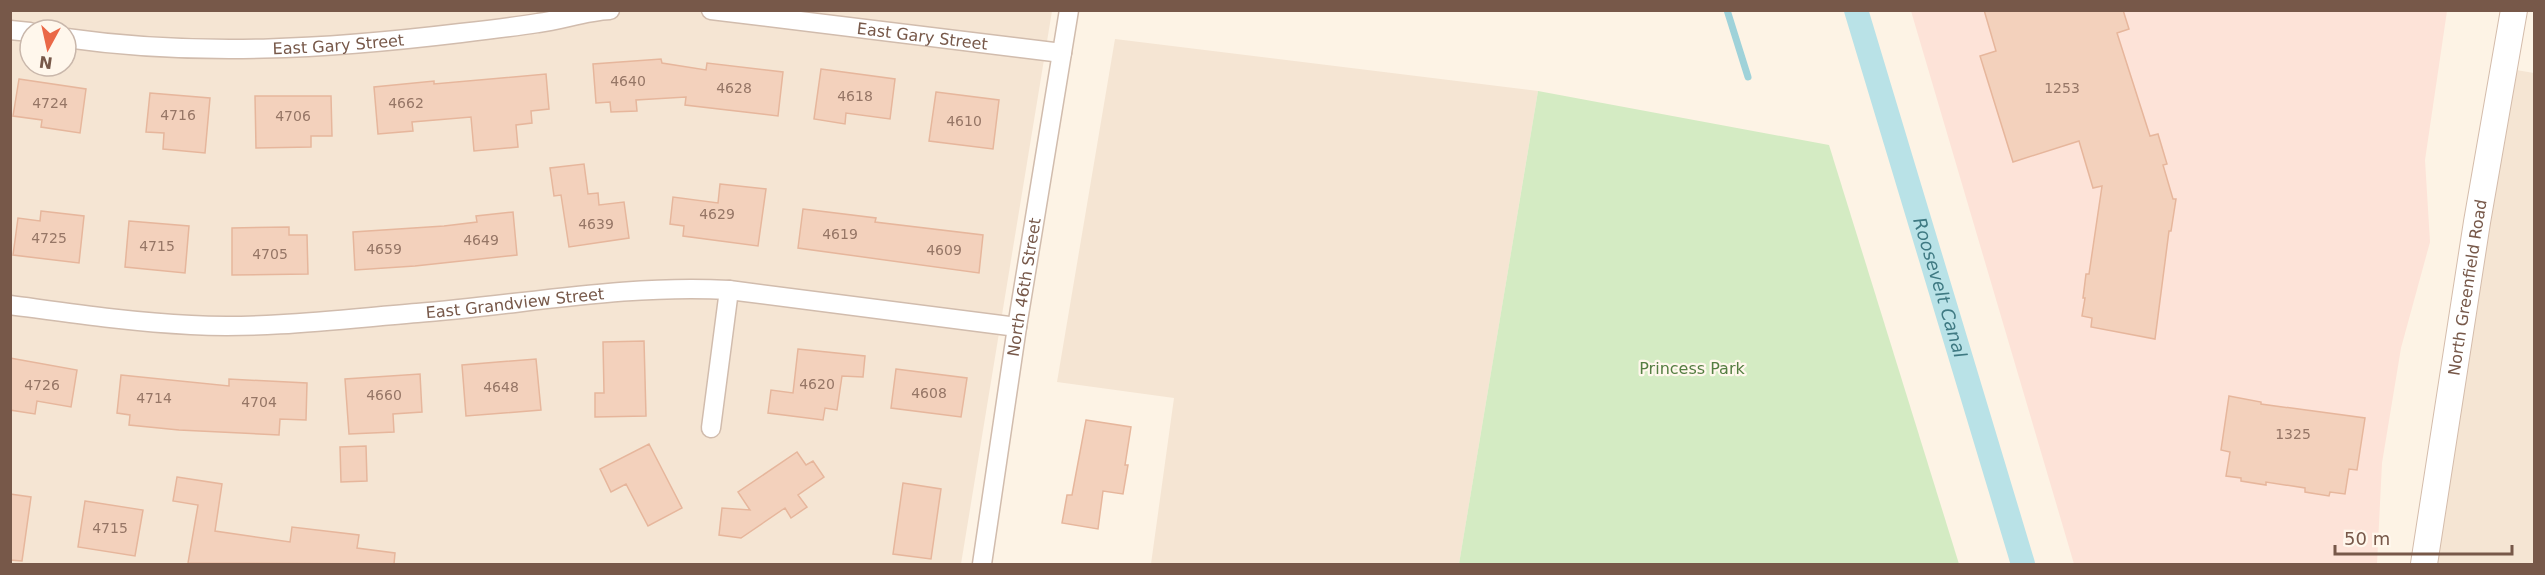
<svg xmlns="http://www.w3.org/2000/svg" width="2545" height="575" font-family="'DejaVu Sans',sans-serif">
<style>
.residential{fill:#f5e5d3;fill-rule:evenodd}
.commercial{fill:#fde3d8}
.green{fill:#d4ebc3}
.lines{fill:none;stroke-linecap:round;stroke-linejoin:round}
.stream{stroke:#9fd2d9;stroke-width:7}
.canal{stroke:#b9e2e7;stroke-width:24}
.building{fill:#f3d1bc;stroke:#e6b69c;stroke-width:1.5}
.minor-casing{stroke:#d1bcad;stroke-width:21}
.secondary-casing{stroke:#d4bcab;stroke-width:28}
.minor{stroke:#fff;stroke-width:18}
.secondary{stroke:#fff;stroke-width:26}
.labels{text-anchor:middle;stroke-width:4.5;stroke-linejoin:round;paint-order:stroke}
.number-label{font-size:14px;fill:#967666}
.street-label{font-size:16px;fill:#775849;stroke:#fff7ec}
.park-label{font-size:16px;fill:#547d41;stroke:#fff7ec}
.water-label{font-size:18px;font-style:italic;fill:#3f7a83;stroke:#fff7ec}
</style>
<rect width="100%" height="100%" fill="#fdf3e5"/>
<path class="residential" d="M10,11H1052L961,564H11ZM30,30H66V66H30Z
M1115,39L1538,91L1459,564H1151L1174,398L1057,382Z
M2504,68L2534,73V564H2424Z"/>
<path class="commercial" d="M1911,11H2447L2425,160L2430,242L2401,348L2382,463L2377,564H2074Z"/>
<path class="green" d="M1538,91L1829,145L1959,564H1459Z"/>
<g class="lines">
<path class="stream" d="M1727,10L1748,77"/>
<path class="canal" id="s1" d="M1856,10L2023,564"/>
</g>
<path class="building" d="M1984,10H2123L2129,29L2117,33L2150,136L2158,134L2167,164L2163,165L2173,199H2176L2171,231H2169L2155,339L2091,327L2092,318L2082,316L2085,298H2083L2086,274H2089L2102,186L2093,188L2079,141L2013,162L1980,56L1996,51Z
M661,59L662,63L706,70L707,63L783,72L778,116L685,105L686,97L636,100L637,111L611,112L610,102L596,103L593,64Z
M821,69L895,79L890,119L846,113L845,124L814,119Z
M546,74L549,109L531,111L532,123L516,125L518,147L474,151L471,117L412,122L413,131L378,134L374,87L434,81V84Z
M19,79L86,89L80,133L41,127L42,120L13,116Z
M936,92L999,100L993,149L929,141Z
M150,93L210,98L205,153L163,149L164,133L146,132Z
M255,96H331L332,136H311V147L256,148Z
M584,164L588,194L598,193L599,205L624,202L629,238L569,247L561,195L554,196L550,168Z
M720,184L766,189L758,246L683,236L684,226L670,224L673,197L718,203Z
M803,209L876,218L875,222L983,235L979,273L798,248Z
M41,211L84,216L79,263L13,255L18,218L40,221Z
M513,212L517,255L415,266L355,270L353,232L444,226L477,222L476,216Z
M129,221L189,226L185,273L125,267Z
M289,227V235H307L308,274L232,275V228Z
M644,341L646,416L595,417V393H604L603,342Z
M798,349L865,356L863,377L842,376L837,410L825,408L823,420L768,413L771,390L793,393Z
M10,358L77,370L71,407L37,401L35,414L10,410Z
M536,359L541,410L466,416L462,365Z
M896,369L967,378L961,417L891,408Z
M420,374L422,412L393,414L394,432L349,434L345,379Z
M121,375L229,386V379L307,383L306,420L280,419L279,435L179,430L129,425L130,415L117,413Z
M2229,396L2261,402V404L2365,418L2357,470L2349,469L2345,494L2330,492L2329,496L2305,492V488L2266,482V485L2241,481V478L2226,476L2230,452L2221,450Z
M1086,420L1131,427L1125,465H1128L1123,494L1103,491L1098,529L1062,523L1067,495H1072Z
M649,444L682,508L648,526L626,484L611,492L600,469Z
M366,446L367,481L341,482L340,447Z
M797,452L806,465L813,461L824,477L798,495L807,507L791,518L785,508L741,538L719,535L722,508L750,510L738,492Z
M177,477L222,484L215,531L290,542L292,527L359,535L357,548L395,553L394,564L188,563L198,505L173,501Z
M903,483L941,489L931,559L893,554Z
M10,494L31,497L22,561L10,560Z
M85,501L143,510L135,556L78,547Z"/>
<g class="lines">
<defs>
<g id="minor">
<path id="s2" d="M711,10L1062,53"/>
<path d="M10,30L30,32"/>
<path id="s3" d="M66,38C199,57 328,49 461,33C487,30 513,27 538,23C562,20 586,11 610,10"/>
<path id="s4" d="M10,305C70,313 130,322 191,325C266,329 343,319 417,313C521,305 624,284 729,290L1017,327"/>
<path d="M711,428L729,290"/>
<path id="s5" d="M982,564L1017,327L1069,10"/>
</g>
<g id="secondary">
<path id="s6" d="M2424,564L2477,222L2514,10"/>
</g>
</defs>
<use href="#minor" class="minor-casing"/>
<use href="#secondary" class="secondary-casing"/>
<use href="#minor" class="minor"/>
<use href="#secondary" class="secondary"/>
</g>
<g class="labels">
<g class="number-label">
<text x="628" y="86">4640</text>
<text x="734" y="93">4628</text>
<text x="2062" y="93">1253</text>
<text x="855" y="101">4618</text>
<text x="50" y="108">4724</text>
<text x="406" y="108">4662</text>
<text x="178" y="120">4716</text>
<text x="293" y="121">4706</text>
<text x="964" y="126">4610</text>
<text x="717" y="219">4629</text>
<text x="596" y="229">4639</text>
<text x="840" y="239">4619</text>
<text x="49" y="243">4725</text>
<text x="481" y="245">4649</text>
<text x="157" y="251">4715</text>
<text x="384" y="254">4659</text>
<text x="944" y="255">4609</text>
<text x="270" y="259">4705</text>
<text x="817" y="389">4620</text>
<text x="42" y="390">4726</text>
<text x="501" y="392">4648</text>
<text x="929" y="398">4608</text>
<text x="384" y="400">4660</text>
<text x="154" y="403">4714</text>
<text x="259" y="407">4704</text>
<text x="2293" y="439">1325</text>
<text x="110" y="533">4715</text>
</g>
<g class="street-label">
<text dy="6" stroke="none"><textPath href="#s2" startOffset="213">East Gary Street</textPath></text>
<text dy="6" stroke="none"><textPath href="#s3" startOffset="273">East Gary Street</textPath></text>
<text dy="6" stroke="none"><textPath href="#s5" startOffset="280">North 46th Street</textPath></text>
<text dy="6" stroke="none"><textPath href="#s6" startOffset="280">North Greenfield Road</textPath></text>
<text dy="6" stroke="none"><textPath href="#s4" startOffset="507">East Grandview Street</textPath></text>
</g>
<g class="park-label">
<text x="1692" y="374">Princess Park</text>
</g>
<g class="water-label">
<text dy="6" stroke="none"><textPath href="#s1" startOffset="290">Roosevelt Canal</textPath></text>
</g>
</g>
<rect width="2545" height="575" fill="none" stroke="#775849" stroke-width="24"/>
<g transform="translate(48 48) rotate(188)"><circle r="28" fill="#fff7ec" stroke="#c9b7ab" stroke-width="1.5"/>
<path d="M0-4.5L10 22L0 15L-10 22Z" fill="#ea6847"/>
<text y="-9" font-size="16" font-weight="bold" text-anchor="middle" fill="#775849">N</text>
</g>
<path d="M2335 545v9h177v-9" fill="none" stroke="#775849" stroke-width="3"/>
<text x="2344" y="545" font-size="18" fill="#775849" stroke="#fff7ec" stroke-width="4.5" paint-order="stroke">50 m</text>
</svg>
